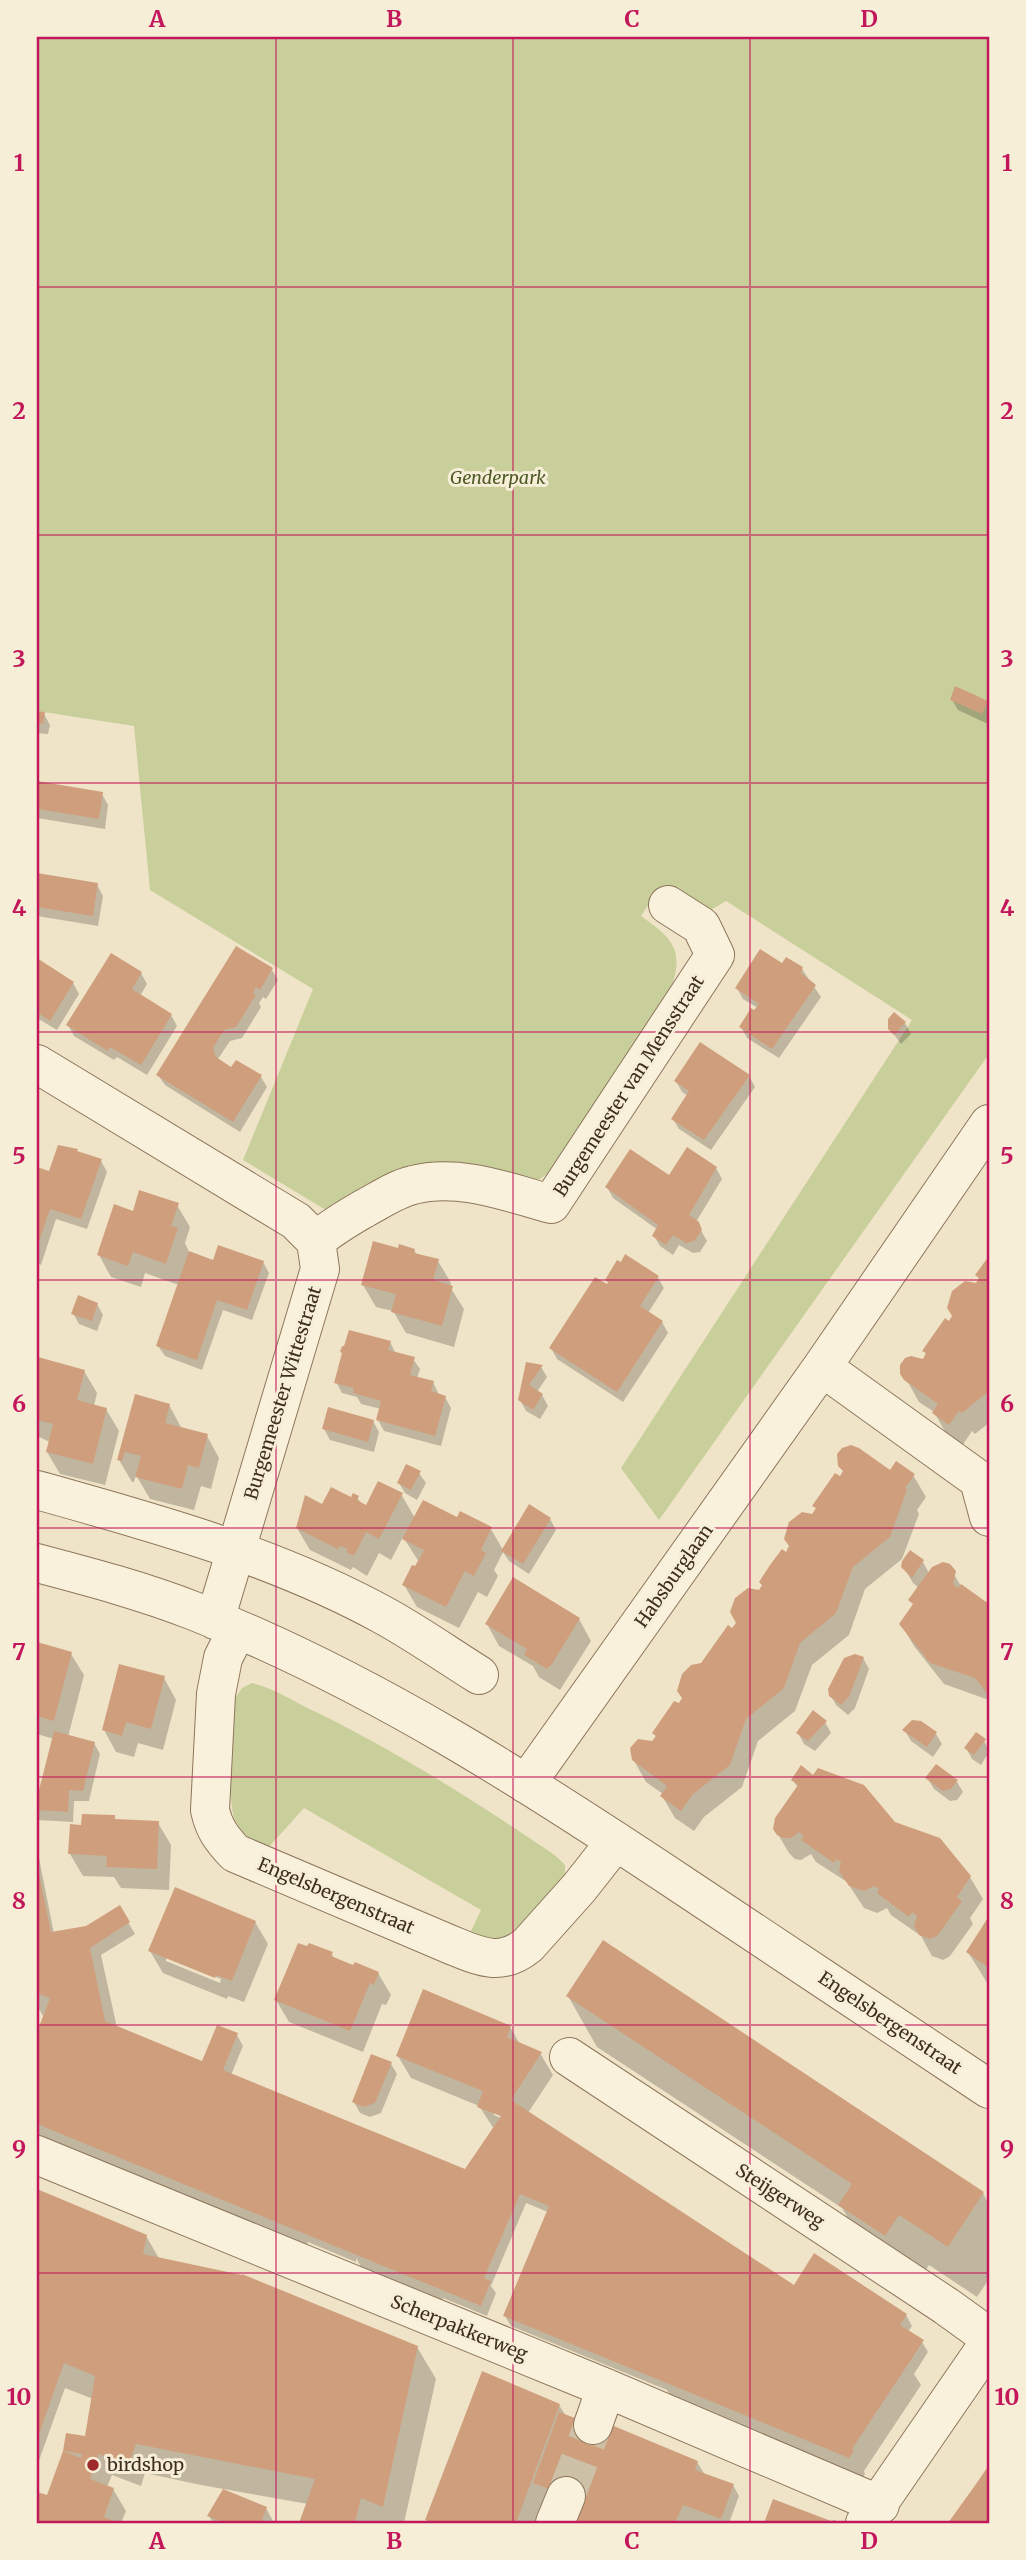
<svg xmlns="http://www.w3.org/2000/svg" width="1026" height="2560" font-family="Merriweather,serif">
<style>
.green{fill:#c9cf9b}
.shadow{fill:#0003;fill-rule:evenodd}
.building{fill:#cf9f7d}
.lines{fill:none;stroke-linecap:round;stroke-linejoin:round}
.minor-tunnel{stroke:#ccc0a6;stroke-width:38;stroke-dasharray:38 19;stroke-linecap:butt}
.minor-casing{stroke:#8d765c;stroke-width:40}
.minor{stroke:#faf1dc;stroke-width:38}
.grid{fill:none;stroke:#c2185b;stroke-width:2;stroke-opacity:0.55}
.poi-dot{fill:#9e2a2b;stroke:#f7eed8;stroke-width:2.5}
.labels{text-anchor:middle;stroke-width:6;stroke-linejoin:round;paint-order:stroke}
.park-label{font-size:18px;font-style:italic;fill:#4d5a26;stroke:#f7eed8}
.street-label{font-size:18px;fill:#3d2e20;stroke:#f7eed8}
.poi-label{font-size:18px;fill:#3d2e20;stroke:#f7eed8;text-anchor:start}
.neatline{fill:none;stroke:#c2185b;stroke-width:2.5}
.grid-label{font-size:23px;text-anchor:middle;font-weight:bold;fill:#c2185b}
</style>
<rect width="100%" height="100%" fill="#f0e4c8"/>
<path class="green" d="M37,37H989V1054L659,1520L621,1468L912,1020L726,901L709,911L688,904L660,887L641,916C669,936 685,948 672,985L551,1171L540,1179L528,1182L388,1174L326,1210L243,1160L313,989L150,890L134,726L37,711Z
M252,1683C274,1688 296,1703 316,1712C400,1753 478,1803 556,1856L565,1865V1875C547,1895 515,1945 486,1939C480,1938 475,1935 470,1933L481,1910L304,1808L267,1849C253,1843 242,1834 235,1820C226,1800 234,1724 235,1698L242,1688Z"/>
<path class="shadow" d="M952,700L987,702L989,706L988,724L958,710Z
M37,713L44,714L50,725L48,734L37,733Z
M37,783L102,794L108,805L105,829L37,818Z
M37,875L97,885L103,896L98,926L37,916Z
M37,960L73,983L79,994L57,1030L37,1018Z
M783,965L802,969L821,997L779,1058L747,1038L741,1027L758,1008L743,999L737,988Z
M272,970L278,980L266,999L263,997L259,1003L261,1007L242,1038L230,1041L218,1059L232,1069L261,1077L267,1087L240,1132L165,1085L158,1075Z
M141,973L147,984L140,996L171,1015L177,1026L147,1075L117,1057L114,1060L74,1036L68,1025Z
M905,1023L911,1034L901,1044L890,1029Z
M749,1076L755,1087L711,1150L679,1129L673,1119L688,1096L682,1092L676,1081Z
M101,1161L107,1172L87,1229L56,1219L41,1265L37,1263V1169L50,1173Z
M716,1168L722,1179L696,1222L707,1241L700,1252L693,1253L679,1245L673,1255L660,1246L654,1236L658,1230L613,1198L607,1187Z
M177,1205L190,1227L185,1243L189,1252L215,1262H263L269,1273L252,1320L223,1310L202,1370L165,1356L158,1346L179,1285L145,1273L141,1287L111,1277L99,1255L134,1213Z
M399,1250H414L417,1255L438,1261L451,1283L450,1287L464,1309L454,1347L406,1333L393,1311L376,1307L363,1285Z
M989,1259V1423L975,1434L972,1431L962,1446L947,1435L934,1412L919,1402L906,1379L923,1361L927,1356L924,1351L949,1324L980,1280L977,1275Z
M658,1278L664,1288L648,1313L662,1322L668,1333L623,1402L557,1359L551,1348L607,1286Z
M97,1304L103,1315L97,1331L79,1324L73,1313Z
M390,1342L396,1354L413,1359L420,1369L417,1378L433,1382L439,1395L445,1397L451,1408L441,1446L384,1431L378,1420L381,1409L361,1404L357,1397L342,1393L336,1382Z
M40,1360L84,1371L97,1393L94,1406L106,1409L119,1431L105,1485L60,1474L47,1452L50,1442L37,1436V1371Z
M527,1364L541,1367L547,1377L537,1392L542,1395L548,1406L540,1419L526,1411L520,1400Z
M136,1397L169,1405L181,1427L207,1436L219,1458L211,1489L201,1486L194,1510L150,1499L136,1475L134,1482H132L119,1460Z
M373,1421L379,1432L374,1452L330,1440L324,1429Z
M890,1472L913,1475L926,1497L917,1510L919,1514L902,1559L865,1589L849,1635L812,1665L795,1711L758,1741L742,1787L704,1817L694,1831L675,1818L662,1796L663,1794L646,1782L633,1759L656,1738L654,1733L679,1706L702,1665L732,1630L813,1516L817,1510L815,1506L840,1479Z
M419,1473L426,1483L417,1500L405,1493L399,1483Z
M401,1494L415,1518L458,1519L461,1513L491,1529L503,1550L550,1519L556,1530L529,1574L509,1561L503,1552L494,1570L498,1576L487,1597L478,1592L459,1628L417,1607L404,1585L419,1562L403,1537L391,1560L379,1553L367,1576L353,1567L351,1570L310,1550L297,1528L323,1507L357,1497L361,1504L367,1507Z
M923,1562L929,1573L949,1566L961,1586L989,1606V1700L944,1684L914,1646L901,1624L914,1605L910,1600L919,1588L913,1583L906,1571Z
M579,1619L591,1641L560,1690L539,1677L533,1666L499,1646L487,1624Z
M37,1645L71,1654L84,1675L68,1737L94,1743L100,1754L89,1801H74L73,1822L37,1820V1792H41L54,1739L37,1734Z
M863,1658L869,1669L855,1708L848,1715L836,1705L830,1694Z
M164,1678L176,1700L163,1750L138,1743L134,1757L116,1752L104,1730Z
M825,1722L831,1733L815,1751L804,1744L798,1733Z
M905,1731L936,1734L942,1744L933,1757L911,1741Z
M984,1740L989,1752L981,1765L972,1759L966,1748Z
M814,1777L894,1823L970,1877L983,1899L970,1918L973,1924L950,1956L943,1960L932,1956L921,1936L891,1915L887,1908L877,1913L864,1908L847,1882L816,1862L811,1854L801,1860L795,1859L789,1853L776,1831L798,1788L793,1780Z
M928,1779L957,1782L963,1792L957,1800L950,1801L934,1789Z
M116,1821L158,1823L171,1845L169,1890L121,1888L114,1877L83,1876L70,1854L83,1827Z
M37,1848L54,1934L88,1927L119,1907L135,1934L101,1955L117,2028L207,2065L218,2028L237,2035L243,2046L231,2075L466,2171L494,2129L479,2106L411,2078L398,2056L510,2027L520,2044L540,2053L553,2075L528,2113L799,2291L906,2315L912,2326L908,2332L922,2342L928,2352L914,2374L921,2385L864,2471L865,2474L862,2479L673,2401L667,2390L511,2326L505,2316L548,2212L526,2203L491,2286L496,2293L487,2316L443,2298L437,2312L371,2285L356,2258V2262L308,2242L302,2256L37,2147V2036L44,2018L37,2005ZM494,2112L508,2121L494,2115Z
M989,1919V1986L968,1952Z
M255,1922L268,1944L244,2002L228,1996L227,1999L163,1973L150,1951ZM166,1957L221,1979L220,1983L166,1961Z
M331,1953L335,1960L378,1973L391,1995L386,2005L382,2004L363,2052L289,2022L276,2000Z
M568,1996L983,2193L989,2205V2279L977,2297L929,2265L915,2286L870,2256L842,2208L597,2047Z
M391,2064L397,2074L381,2113L370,2117L360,2113L354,2102Z
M37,2191L146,2236L160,2260L417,2347L436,2379L404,2523H301L308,2504L201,2485L145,2473L141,2486L112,2475L107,2487L113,2489L126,2511L121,2523H37V2493L48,2497L65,2451L86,2441L93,2399L65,2388L37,2466Z
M559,2405L566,2416L697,2462L705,2475L733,2485L739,2496L729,2523H712L705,2521V2523H429L427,2519Z
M266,2508L274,2523H213L209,2516Z"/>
<path class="building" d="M955,686L988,701L982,714L950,700Z
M37,711L45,712L43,724L37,723Z
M37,781L103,792L99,819L37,809Z
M37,873L98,883L93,916L37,907Z
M236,946L273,968L260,990L256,987L253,993L256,995L236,1027L224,1030L213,1048L216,1057L231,1067L236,1060L262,1075L233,1122L156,1075Z
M760,949L782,963L786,957L803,967L801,973L816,985L772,1049L739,1027L751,1008L754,1010L759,1004L735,988Z
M111,953L142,972L132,989L172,1014L141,1065L110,1047L108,1051L66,1025Z
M37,958L74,982L50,1021L37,1012Z
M894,1012L906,1022L894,1035L888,1029V1019Z
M700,1042L750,1075L704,1140L671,1119L689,1091L674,1081Z
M58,1145L78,1149L77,1151L102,1159L81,1219L50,1209L37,1248V1167L49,1171Z
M687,1147L717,1167L689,1215L699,1222L702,1230L694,1241L686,1243L673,1235L666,1245L652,1236L658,1225L605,1187L630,1149L669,1175Z
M139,1190L179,1203L171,1226L178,1228L166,1264L133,1252L128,1266L97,1255L114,1204L133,1211Z
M373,1241L398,1248L399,1244L415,1249L414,1253L439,1259L433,1280L453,1286L442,1326L391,1312L396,1294L361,1285Z
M218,1245L264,1261L247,1310L217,1300L197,1360L156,1346L189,1251L213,1260Z
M625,1254L659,1276L640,1306L663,1321L617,1392L549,1348L595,1277L607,1284L608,1282L605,1280L617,1260L621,1262Z
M989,1256V1391L962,1413L959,1411L949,1425L932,1413L938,1404L904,1380L900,1374V1365L905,1358L911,1356L923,1359L926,1353L922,1351L945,1318L949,1321L952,1316L947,1308L952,1291L965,1281L976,1283L979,1278L975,1275Z
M78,1295L98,1303L92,1321L71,1314Z
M349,1330L391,1341L388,1350L415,1357L410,1375L434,1381L431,1391L446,1396L435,1436L376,1420L381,1401L353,1393L354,1388L334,1383L342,1353L340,1352L342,1346H344Z
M38,1357L85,1370L77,1400L107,1408L93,1464L46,1452L53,1424L37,1420Z
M526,1362L543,1365L529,1385L543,1394L533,1410L518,1400Z
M135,1394L170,1404L165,1423L208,1434L199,1468L188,1465L182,1489L135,1477L141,1456L125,1452L122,1461L117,1460Z
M328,1407L374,1420L368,1442L322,1429Z
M851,1445L859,1448L890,1470L896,1461L915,1474L905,1488L907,1490L890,1537L853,1567L836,1613L800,1643L784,1688L746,1719L730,1765L692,1795L681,1811L660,1796L667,1786L632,1760L630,1748L638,1739L652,1741L656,1736L652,1733L674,1701L679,1703L682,1698L677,1691L682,1674L691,1665L701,1663L728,1625L732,1628L736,1623L730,1612L735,1598L748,1588L759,1590L762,1585L759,1582L770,1565L782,1549L786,1552L789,1546L784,1539L789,1522L802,1512L812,1514L816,1508L812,1506L835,1473L840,1476L843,1471L838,1466L837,1454L842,1448Z
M406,1464L421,1471L411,1490L397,1483Z
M378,1481L403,1493L379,1539L366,1532L354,1556L346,1552L348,1549L340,1546L338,1549L296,1528L305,1495L322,1504L331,1487L351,1497L353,1493L359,1496L357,1500L366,1505Z
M423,1500L457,1517L460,1511L492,1527L481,1550L486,1553L474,1576L465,1571L446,1607L402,1585L412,1565L415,1566L424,1550L402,1539Z
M529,1504L551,1518L523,1564L501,1551Z
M910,1550L924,1560L912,1578L901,1567L902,1561Z
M943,1562L950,1564L956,1571L953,1584L958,1588L961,1584L989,1604V1696L975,1678L930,1663L899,1624L913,1604L908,1600L932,1567Z
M513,1577L580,1618L552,1664L547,1669L524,1655L527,1649L485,1624Z
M37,1642L72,1652L54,1721L37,1716Z
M855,1654L864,1657L849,1697L841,1705L829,1696L828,1689L844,1658Z
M119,1664L165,1676L151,1729L126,1722L122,1736L102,1730Z
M813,1710L827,1721L808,1741L796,1733Z
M912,1720L921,1721L937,1732L927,1747L902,1730Z
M54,1731L95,1742L83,1791L69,1790L68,1812L37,1810V1790H39Z
M976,1732L986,1739L974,1755L964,1748Z
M936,1764L958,1780L951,1789L943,1791L925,1778Z
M801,1765L813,1775L818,1768L864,1785L895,1822L940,1838L971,1876L957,1897L962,1901L938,1935L930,1939L919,1935L914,1926L917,1916L912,1912L909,1917L877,1893L879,1889L874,1886L864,1891L849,1886L839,1871L841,1862L836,1859L834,1863L801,1840L804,1836L799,1832L791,1838H783L777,1835L773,1829L775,1818L798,1785L791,1780Z
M82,1814L115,1815V1819L159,1821L157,1869L106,1867L107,1856L68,1854L70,1824L81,1825Z
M38,1869L51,1932L86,1926L120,1905L130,1922L90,1948L105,2021L202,2061L217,2025L238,2033L223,2070L465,2169L501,2116L477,2107L483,2091L396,2056L423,1989L511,2026L507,2037L542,2052L511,2100L794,2285L814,2253L907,2314L900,2325L924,2340L852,2449L854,2451L849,2458L503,2316L549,2206L520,2194L484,2278L491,2281L481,2306L37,2124V2032L50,1998L37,1993Z
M175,1887L256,1921L232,1981L216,1975L215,1978L148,1951Z
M989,1916V1968L966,1952Z
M603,1940L984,2192L948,2247L899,2215L885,2236L838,2205L852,2184L566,1996Z
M298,1943L307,1946L309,1943L333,1952L331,1956L353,1965L355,1962L379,1972L374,1985L370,1983L350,2031L274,2000Z
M371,2054L392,2062L375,2103L363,2107L352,2102Z
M37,2189L147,2235L143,2254L242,2275V2274L418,2346L383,2507L361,2498L355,2523H299L315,2479L136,2444L128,2465L99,2454L90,2479L114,2488L104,2517L119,2523H37V2492L47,2495L63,2451L81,2458L82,2454L63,2451L66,2433L85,2436L95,2376L64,2363L37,2440L39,2382L37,2381Z
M482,2371L560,2404L516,2523H435L425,2520Z
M559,2412L607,2430L609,2424L698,2461L695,2470L734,2484L721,2519L683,2505L675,2523H572L581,2501L533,2483Z
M989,2465V2523H948L976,2484Z
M223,2489L267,2507L261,2523H226L207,2516Z
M773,2499L831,2521L835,2520L836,2523H764Z"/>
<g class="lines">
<path class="minor-tunnel" d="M566,2496L593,2425"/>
<defs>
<path id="minor" d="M37,1064L296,1221L316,1241L320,1269L215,1620
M316,1241C330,1228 348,1218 365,1208C380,1200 396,1189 413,1185C459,1173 507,1192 551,1204L715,955L701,926L668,905
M822,1367L979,1480L989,1517
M37,1490C155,1523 275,1556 383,1615C416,1633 447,1655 479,1675
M37,1563C90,1577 143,1591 194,1611C370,1680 531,1784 687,1888C788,1955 888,2022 989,2089
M237,1630L223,1658L216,1694L210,1810C214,1829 222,1839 235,1853L449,1944C479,1956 500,1968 528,1945L579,1888L616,1841
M526,1784L822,1367L989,1124
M569,2057L946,2306L989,2337
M37,2155L606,2388L880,2505
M593,2425L606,2388
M555,2523L566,2496
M865,2523L989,2343"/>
</defs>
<use href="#minor" class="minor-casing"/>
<use href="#minor" class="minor"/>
</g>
<path class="grid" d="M276,37V2523M513,37V2523M750,37V2523M37,287H989M37,535H989M37,783H989M37,1032H989M37,1280H989M37,1528H989M37,1777H989M37,2025H989M37,2273H989"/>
<circle class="poi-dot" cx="93" cy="2465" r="7"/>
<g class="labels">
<g class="park-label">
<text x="498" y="484">Genderpark</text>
</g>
<g class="street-label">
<text transform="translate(629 1086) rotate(-57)" y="6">Burgemeester van Mensstraat</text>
<text transform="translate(283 1393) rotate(-73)" y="6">Burgemeester Wittestraat</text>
<text transform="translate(674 1576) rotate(-55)" y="6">Habsburglaan</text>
<text transform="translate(336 1896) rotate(23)" y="6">Engelsbergenstraat</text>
<text transform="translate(890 2023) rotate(34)" y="6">Engelsbergenstraat</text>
<text transform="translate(780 2196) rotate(33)" y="6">Steijgerweg</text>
<text transform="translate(459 2328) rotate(22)" y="6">Scherpakkerweg</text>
</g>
<g class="poi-label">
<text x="107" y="2471">birdshop</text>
</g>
</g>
<rect width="1026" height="2560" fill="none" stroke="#f7eed8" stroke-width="77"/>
<rect x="38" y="38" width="950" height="2484" class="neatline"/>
<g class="grid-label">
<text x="157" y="27">A</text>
<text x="394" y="27">B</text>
<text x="632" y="27">C</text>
<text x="869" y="27">D</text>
<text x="19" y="171">1</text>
<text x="1007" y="171">1</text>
<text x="19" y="419">2</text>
<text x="1007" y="419">2</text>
<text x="19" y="667">3</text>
<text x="1007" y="667">3</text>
<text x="19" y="916">4</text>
<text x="1007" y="916">4</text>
<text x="19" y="1164">5</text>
<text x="1007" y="1164">5</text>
<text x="19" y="1412">6</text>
<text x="1007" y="1412">6</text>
<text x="19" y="1660">7</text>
<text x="1007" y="1660">7</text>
<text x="19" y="1909">8</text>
<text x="1007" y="1909">8</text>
<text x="19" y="2157">9</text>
<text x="1007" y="2157">9</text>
<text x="19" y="2405">10</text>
<text x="1007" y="2405">10</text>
<text x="157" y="2549">A</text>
<text x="394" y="2549">B</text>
<text x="632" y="2549">C</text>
<text x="869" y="2549">D</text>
</g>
</svg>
